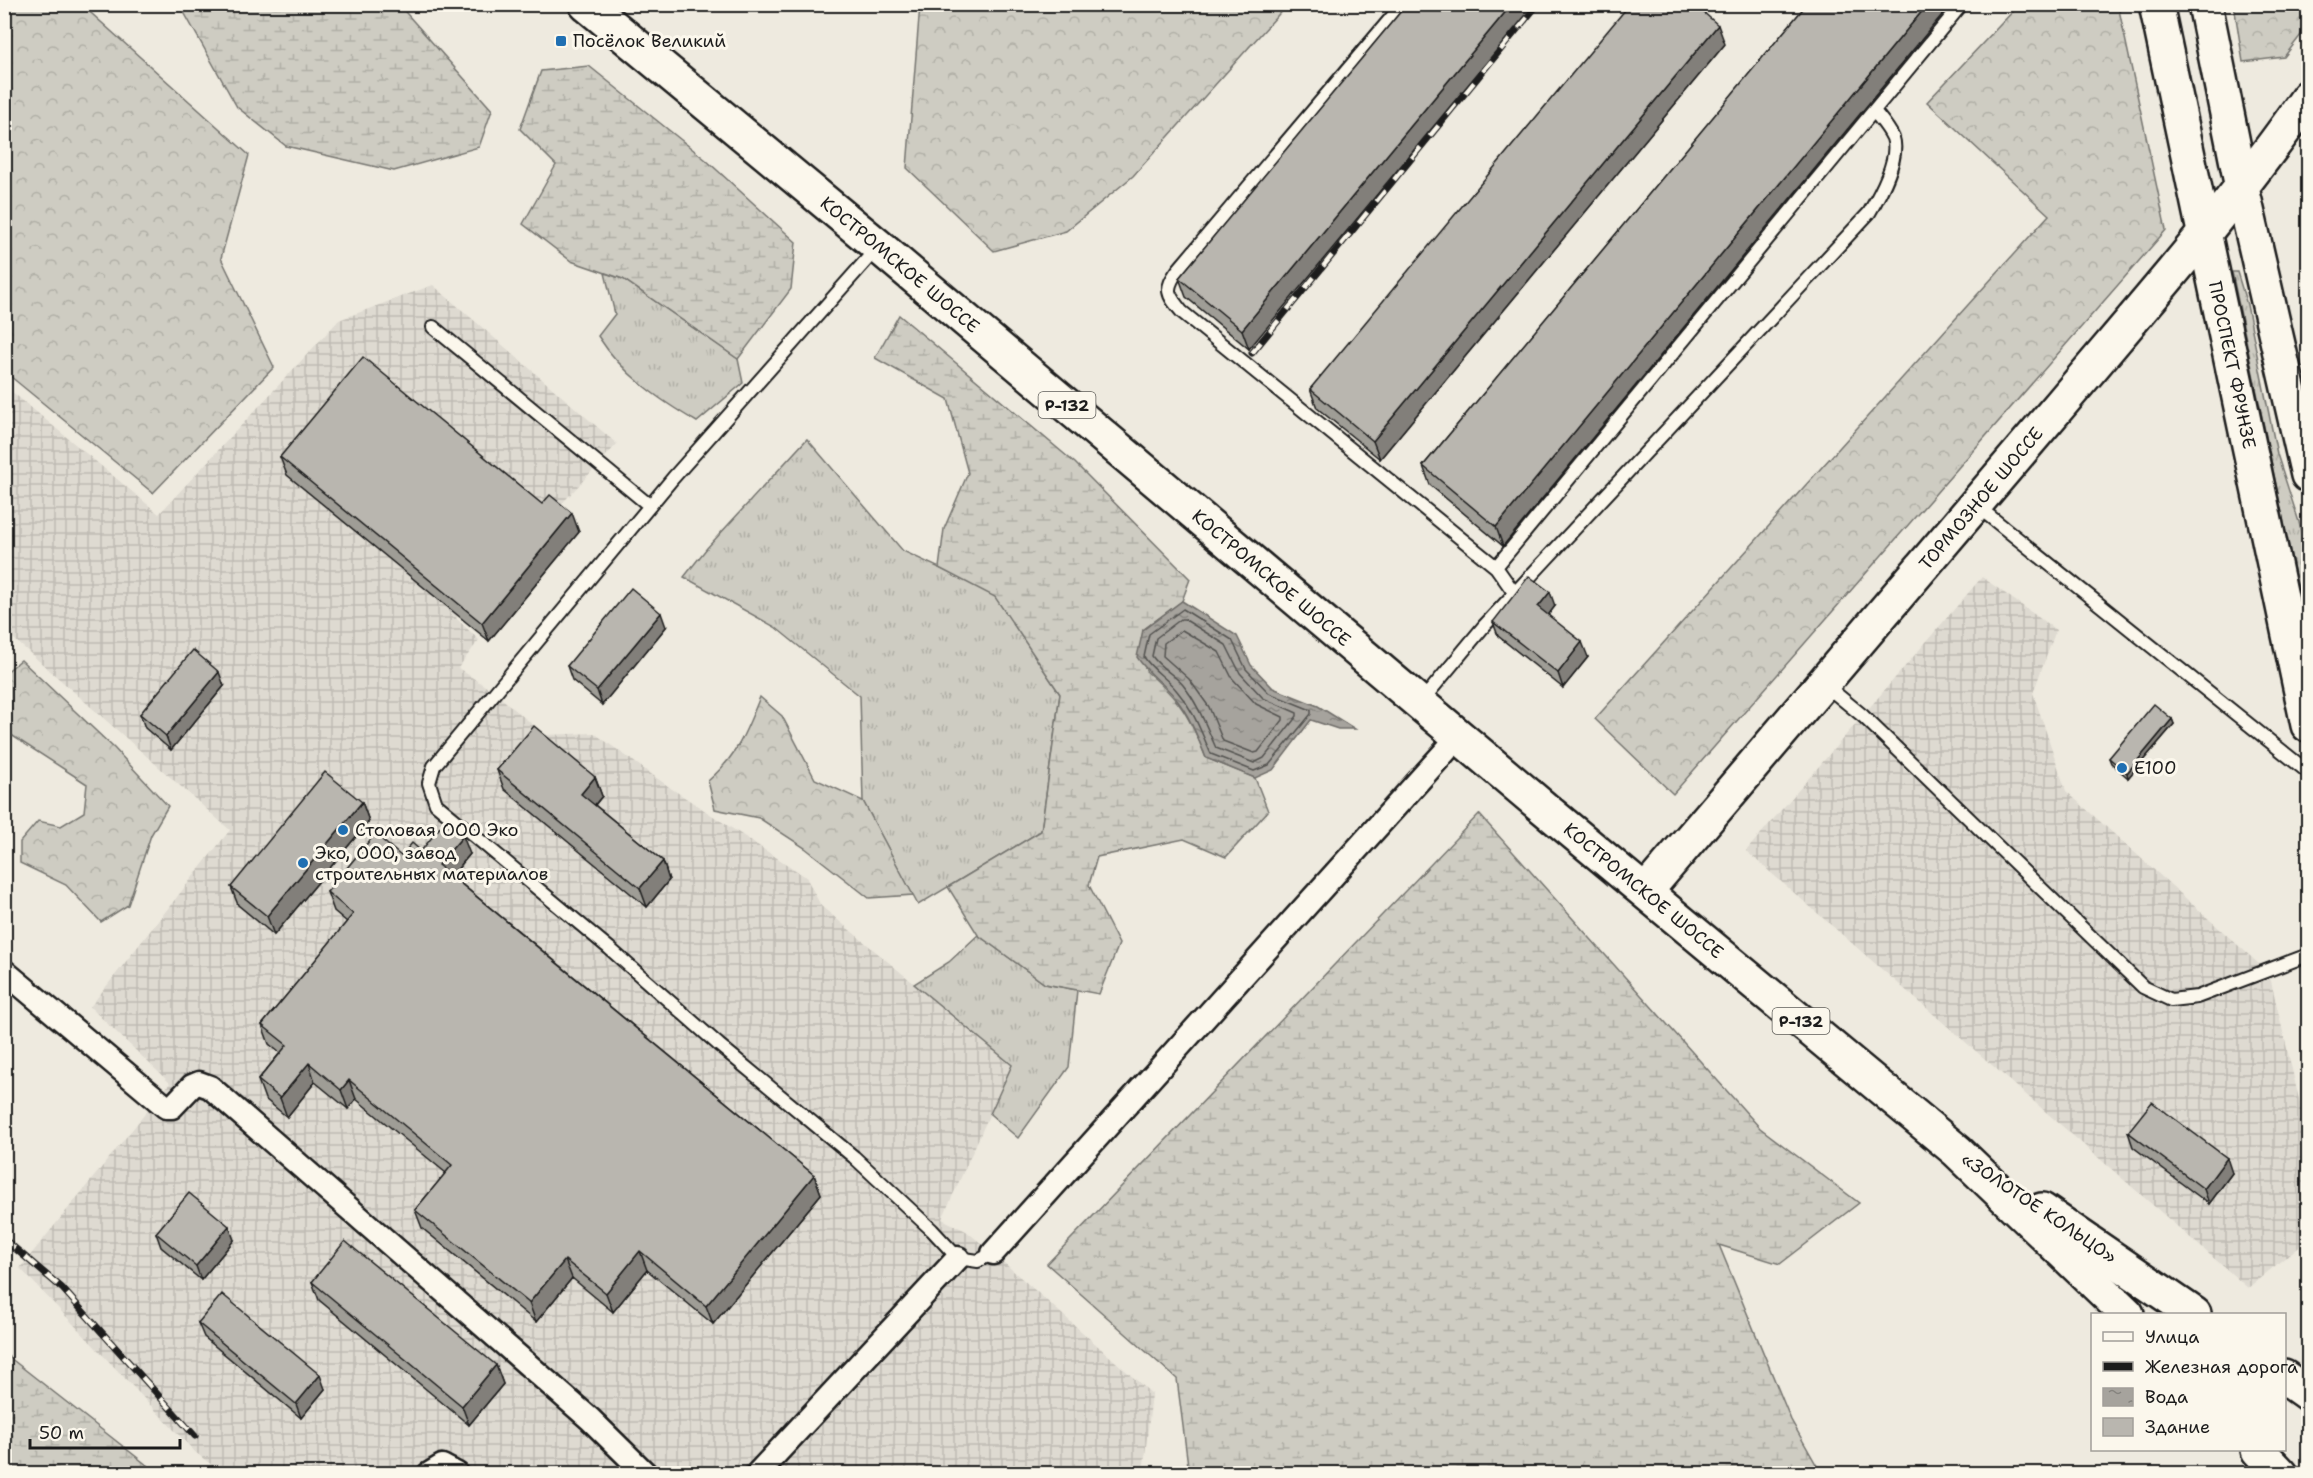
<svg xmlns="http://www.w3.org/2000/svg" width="2313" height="1478" font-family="'Shantell Sans',sans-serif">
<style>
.industrial{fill:url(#industrial-grid)}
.grass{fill:url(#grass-tufts);stroke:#75746f;stroke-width:1.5}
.forest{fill:url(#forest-crowns);stroke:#75746f;stroke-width:1.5}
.wetland{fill:url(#wetland-marsh);stroke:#75746f;stroke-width:1.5}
.water{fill:url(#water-ripples);stroke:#6f6d69;stroke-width:1.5}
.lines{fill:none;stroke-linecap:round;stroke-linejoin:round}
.shore{stroke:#535250;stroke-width:1.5}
.lane-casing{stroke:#1c1c1c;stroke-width:16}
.street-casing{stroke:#1c1c1c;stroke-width:27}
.secondary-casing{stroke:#1c1c1c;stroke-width:38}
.highway-casing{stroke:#1c1c1c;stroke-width:38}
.lane{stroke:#fbf7ec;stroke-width:12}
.street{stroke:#fbf7ec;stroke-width:22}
.secondary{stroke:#fbf7ec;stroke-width:33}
.highway{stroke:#fbf7ec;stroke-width:33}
.rail-casing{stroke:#1c1c1c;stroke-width:7}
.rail{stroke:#fbf7ec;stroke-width:4.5;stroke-dasharray:14;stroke-linecap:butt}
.wall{fill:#9f9d96;stroke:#1c1c1c;stroke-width:1.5}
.shaded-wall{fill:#827f7a;stroke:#1c1c1c;stroke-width:1.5}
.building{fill:#b9b6af;stroke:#1c1c1c;stroke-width:1.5}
.poi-dot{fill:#1f6fb2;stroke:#fbf7ec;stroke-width:2}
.labels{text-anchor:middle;stroke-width:6;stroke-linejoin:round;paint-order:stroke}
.shield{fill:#fbf7ec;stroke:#5f5e5a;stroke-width:1.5}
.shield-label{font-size:16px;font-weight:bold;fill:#1c1c1c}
.poi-label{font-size:18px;fill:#1c1c1c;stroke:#fbf7ec;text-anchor:start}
.street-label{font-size:18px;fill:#1c1c1c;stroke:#fbf7ec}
</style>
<defs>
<pattern id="industrial-grid" width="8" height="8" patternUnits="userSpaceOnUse" patternTransform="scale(1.5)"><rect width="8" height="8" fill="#dedad1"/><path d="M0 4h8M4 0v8" fill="none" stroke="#bebab3"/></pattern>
<pattern id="grass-tufts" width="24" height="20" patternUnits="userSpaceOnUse" patternTransform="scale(1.5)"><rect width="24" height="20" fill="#ceccc2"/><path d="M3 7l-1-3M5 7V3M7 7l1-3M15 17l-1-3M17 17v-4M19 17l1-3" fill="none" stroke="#b0afa6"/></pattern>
<pattern id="forest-crowns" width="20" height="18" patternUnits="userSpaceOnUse" patternTransform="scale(1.5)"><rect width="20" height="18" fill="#ceccc2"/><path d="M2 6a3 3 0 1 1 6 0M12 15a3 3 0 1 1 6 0" fill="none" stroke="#b0afa6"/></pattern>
<pattern id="wetland-marsh" width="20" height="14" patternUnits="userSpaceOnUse" patternTransform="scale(1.5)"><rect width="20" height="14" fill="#ceccc2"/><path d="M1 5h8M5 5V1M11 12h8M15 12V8" fill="none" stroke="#b0afa6"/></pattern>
<pattern id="water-ripples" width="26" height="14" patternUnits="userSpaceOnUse" patternTransform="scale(1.5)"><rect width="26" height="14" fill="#a6a39d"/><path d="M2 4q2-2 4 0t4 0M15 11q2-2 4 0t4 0" fill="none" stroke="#86847f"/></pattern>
</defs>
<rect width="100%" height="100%" fill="#eeeadf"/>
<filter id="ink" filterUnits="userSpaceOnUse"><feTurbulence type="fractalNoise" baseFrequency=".0167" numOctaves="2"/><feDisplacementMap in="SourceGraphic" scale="12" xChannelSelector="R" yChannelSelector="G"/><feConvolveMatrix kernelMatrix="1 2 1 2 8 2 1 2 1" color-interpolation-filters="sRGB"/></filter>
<g filter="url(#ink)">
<path class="industrial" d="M433,285L617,444L456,618L479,640L458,668L494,692L545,735L594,733L672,789L806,877L821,906L1012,1065L942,1219L966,1231L993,1253L1152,1394L1143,1473H222L195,1452L20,1268L170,1083L90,1007L230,830L5,631V386L159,514L339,320Z
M1982,577L2056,630L2033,693L2066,791L2269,973L2308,1137V1239L2248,1288L1746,851Z"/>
<path class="grass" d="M2232,272H2237L2247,305L2277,454L2299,522L2308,566V639Z
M605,273L623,279L738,359L743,383L697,422C658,399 623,375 598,336L615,314Z
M807,439L903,551L993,593L1060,694L1041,831L918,905L863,801L860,696L775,627L684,577L707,548Z
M978,935L1045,984L1077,990L1069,1067L1018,1138L990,1114L1012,1065L914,984L949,962Z"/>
<path class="forest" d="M4,5H82L249,155L221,258L274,367L153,493L5,372Z
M920,5V4L1287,5L1133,176L1066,231L994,251L907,168Z
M2019,5H2118L2166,230L1673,794L1595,719L2049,215L1927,102Z
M2234,5H2308V26L2284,57L2243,62Z
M21,660L114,748L168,806L151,835L128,905L101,922L66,885L20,863V842L38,821L61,826L84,812L87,784L5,731V673Z
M760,697L782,716L815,779L863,801L913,895L869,898L805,848L759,818L715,809L708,781C738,755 745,733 760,697Z"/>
<path class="wetland" d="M180,5H399L492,110L479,147L394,171L286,146L237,107Z
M589,66L706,160L796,242L791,289L738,359L623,279L571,261L523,224L556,165L520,129L541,71Z
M899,315L1075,463L1190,579L1182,601L1143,630L1146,671C1181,701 1189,715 1206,758L1255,778L1268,811L1226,857L1184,839L1097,857L1089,885L1119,944L1099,994L1045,984L978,935L948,887L1041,831L1060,694L995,597L939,568L944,529L968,473L948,399L875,358Z
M1479,814L1760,1128L1859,1203L1780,1264L1719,1245L1791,1420L1821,1473H1189L1177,1379L1047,1264Z
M5,1354L157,1473H5Z"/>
<path class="water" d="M1182,601L1237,636L1251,665L1273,688L1318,706L1355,729H1338L1311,720L1273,770L1255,778L1206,758C1197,735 1189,714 1173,695C1161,681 1148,674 1137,657L1143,630Z"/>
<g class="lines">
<path class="shore" d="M1183,609L1232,640L1246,669L1269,693L1311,710V714L1269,765L1254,771L1211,754C1200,730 1195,712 1177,691C1167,678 1153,671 1144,657L1149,634Z
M1181,619H1184L1226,645L1240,673L1263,698L1297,713V716L1264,758L1254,763L1216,748C1206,726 1199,705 1183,685C1174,674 1160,668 1152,656L1156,638Z
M1182,630L1219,652L1232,678L1256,704L1283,717V720L1258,752L1254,753L1223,741L1209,707L1189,679L1163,656L1164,643Z"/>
<defs>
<path id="lane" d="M1403,4L1178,270C1164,290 1167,294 1182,312L1496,567L1515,594
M878,247L673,478L434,766L429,783L436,804L609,948L719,1045L854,1157L932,1230L958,1258L978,1261L993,1253
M433,327L650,506
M1977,506L2308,772
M1496,567L1962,4
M1824,684L1863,716L2143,987L2171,1000L2197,997L2308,955
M1421,702L1484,626L1869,213C1879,196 1900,159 1893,138C1888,127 1881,120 1874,111"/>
<path id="street" d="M4,971L166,1107H172L192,1086L199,1083L210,1087L590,1419L646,1474
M993,1253L1460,735
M429,1474L442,1466L457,1474
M757,1474L958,1258"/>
<g id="secondary">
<path id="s1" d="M2156,4L2308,725"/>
<path d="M2205,4L2242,188L2308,475"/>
<path id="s2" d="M1646,891C1785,730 1923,568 2060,405C2145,304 2233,205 2308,97"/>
</g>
<g id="highway">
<path id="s3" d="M586,4L878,246L1545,809L1957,1151L2127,1314"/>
<path d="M2042,1210L2194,1314"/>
<path d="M2284,1377L2308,1394"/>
<path d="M2258,1450L2281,1474"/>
</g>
</defs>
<use href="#lane" class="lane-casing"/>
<use href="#street" class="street-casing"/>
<use href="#secondary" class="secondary-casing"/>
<use href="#highway" class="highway-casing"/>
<use href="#lane" class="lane"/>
<use href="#street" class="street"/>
<use href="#secondary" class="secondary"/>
<use href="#highway" class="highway"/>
<defs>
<path id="rail" d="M1252,353L1538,4
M4,1239L62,1288L195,1436"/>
</defs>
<use href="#rail" class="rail-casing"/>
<use href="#rail" class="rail"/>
</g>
<path class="wall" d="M1407,4L1249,349L1186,297L1179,278Z
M1807,4L1503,546L1430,485L1423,466Z
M1725,44L1380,459L1317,408L1310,389Z
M280,457L542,504L579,532L489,641L287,475Z
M1555,606L1548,615L1588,657L1563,688L1498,636L1493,622Z
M666,627L602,705L572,680L567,666Z
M224,686L171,750L145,728L140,714Z
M2172,719L2174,724L2128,778L2111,763L2109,758Z
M497,770L595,777L602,796L595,805L663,861L669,880L647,907L504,789Z
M362,802L369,821L274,935L238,905L231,887Z
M421,851L470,854L452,876L814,1175L821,1194L713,1324L647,1270L613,1312L572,1278L536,1322L422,1228L415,1210L446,1173L356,1099L348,1109L315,1082L287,1117L265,1099L258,1080L280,1053L269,1044L262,1025L347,922L334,911L327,892L401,856Z
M2128,1132L2232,1173L2209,1204L2133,1147Z
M156,1233L234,1240L201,1280L161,1247Z
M312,1282L496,1365L503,1384L469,1425L319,1300Z
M198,1323L325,1389L301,1418L204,1337Z"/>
<path class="shaded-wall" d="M1512,4H1535L1249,349L1242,330Z
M1928,4H1951L1503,546L1496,527Z
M1718,25L1725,44L1380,459L1373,441Z
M572,513L579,532L489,641L482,623Z
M1550,592L1555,606L1543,622L1538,607Z
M661,613L666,627L602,705L597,690Z
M1582,642L1588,657L1563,688L1558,673Z
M219,672L224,686L171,750L166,736Z
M2172,719L2174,724L2128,778L2127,773Z
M595,777L602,796L588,813L581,794Z
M362,802L369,821L274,935L267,916Z
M463,836L470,854L445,884L438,865Z
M663,861L669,880L647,907L640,888Z
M309,1063L315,1082L287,1117L280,1098Z
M349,1080L356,1099L348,1109L341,1090Z
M2227,1158L2232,1173L2209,1204L2204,1189Z
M814,1175L821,1194L713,1324L706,1306Z
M229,1226L234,1240L201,1280L196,1266Z
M640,1251L647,1270L613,1312L606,1293Z
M565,1260L572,1278L536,1322L529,1303Z
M496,1365L503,1384L469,1425L462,1406Z
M320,1375L325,1389L301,1418L296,1404Z"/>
<path class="building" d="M1407,4H1512L1242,330L1179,278Z
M1630,4H1694L1718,25L1373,441L1310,389Z
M1807,4H1928L1496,527L1423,466Z
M363,357L542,504L550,495L572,513L482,623L280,457Z
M1529,576L1550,592L1538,607L1582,642L1558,673L1493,622Z
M631,588L661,613L597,690L567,666Z
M193,650L219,672L166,736L140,714Z
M2154,704L2172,719L2127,773L2109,758Z
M534,726L595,777L581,794L663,861L640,888L497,770Z
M325,772L362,802L267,916L231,887Z
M445,821L463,836L438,865L814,1175L706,1306L640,1251L606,1293L565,1260L529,1303L415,1210L452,1165L349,1080L341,1090L309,1063L280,1098L258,1080L287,1045L262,1025L353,914L327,892L375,834L401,856L412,843L421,851Z
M2152,1102L2227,1158L2204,1189L2128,1132Z
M189,1193L229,1226L196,1266L156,1233Z
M345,1241L496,1365L462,1406L312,1282Z
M222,1294L320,1375L296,1404L198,1323Z"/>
</g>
<g class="poi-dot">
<rect x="555" y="35" width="12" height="12" rx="3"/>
<circle cx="2122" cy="768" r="6"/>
<circle cx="343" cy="830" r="6"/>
<circle cx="303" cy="863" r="6"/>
</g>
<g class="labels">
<g class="shield">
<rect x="1038.5" y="392" width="57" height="26" rx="4.5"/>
<rect x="1772.5" y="1008" width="57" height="26" rx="4.5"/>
</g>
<g class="shield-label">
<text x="1067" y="411">Р-132</text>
<text x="1801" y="1027">Р-132</text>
</g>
<g class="poi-label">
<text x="573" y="47">Посёлок Великий</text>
<text x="2134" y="774">E100</text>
<text x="355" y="836">Столовая ООО Эко</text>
<text x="315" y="859">Эко, ООО, завод<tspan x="315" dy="21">строительных материалов</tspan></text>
</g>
<g class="street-label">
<text dy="6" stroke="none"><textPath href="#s3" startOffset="408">КОСТРОМСКОЕ ШОССЕ</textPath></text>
<text dy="6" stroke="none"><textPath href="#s1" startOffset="369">ПРОСПЕКТ ФРУНЗЕ</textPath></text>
<text dy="6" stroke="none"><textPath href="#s2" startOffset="516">ТОРМОЗНОЕ ШОССЕ</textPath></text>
<text dy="6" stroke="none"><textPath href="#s3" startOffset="894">КОСТРОМСКОЕ ШОССЕ</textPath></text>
<text dy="6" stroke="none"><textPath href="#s3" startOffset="1380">КОСТРОМСКОЕ ШОССЕ</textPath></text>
<text transform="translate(2039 1208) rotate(34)" y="6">«ЗОЛОТОЕ КОЛЬЦО»</text>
</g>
</g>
<rect width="2313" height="1478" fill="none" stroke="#fbf7ec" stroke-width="24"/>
<rect x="12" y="12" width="2289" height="1454" fill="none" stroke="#1c1c1c" stroke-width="2" filter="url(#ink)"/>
<rect x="2091" y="1313" width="195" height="138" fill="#fbf7ec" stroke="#a29f99" stroke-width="1.5"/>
<rect x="2103" y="1332" width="30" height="9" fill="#fbf7ec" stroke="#a29f99" stroke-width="1.5"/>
<text x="2145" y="1343" font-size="18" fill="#1c1c1c">Улица</text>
<rect x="2103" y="1362" width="30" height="9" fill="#1c1c1c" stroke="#a29f99" stroke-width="1.5"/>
<text x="2145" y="1373" font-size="18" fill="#1c1c1c">Железная дорога</text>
<rect x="2103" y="1388" width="30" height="18" fill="url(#water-ripples)" stroke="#a29f99" stroke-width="1.5"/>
<text x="2145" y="1403" font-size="18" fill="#1c1c1c">Вода</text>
<rect x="2103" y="1418" width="30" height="18" fill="#b9b6af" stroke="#a29f99" stroke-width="1.5"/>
<text x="2145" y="1433" font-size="18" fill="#1c1c1c">Здание</text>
<path d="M30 1439v9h150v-9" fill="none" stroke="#1c1c1c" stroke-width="3"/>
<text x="39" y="1439" font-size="18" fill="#1c1c1c" stroke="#fbf7ec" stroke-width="4.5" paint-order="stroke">50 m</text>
</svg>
